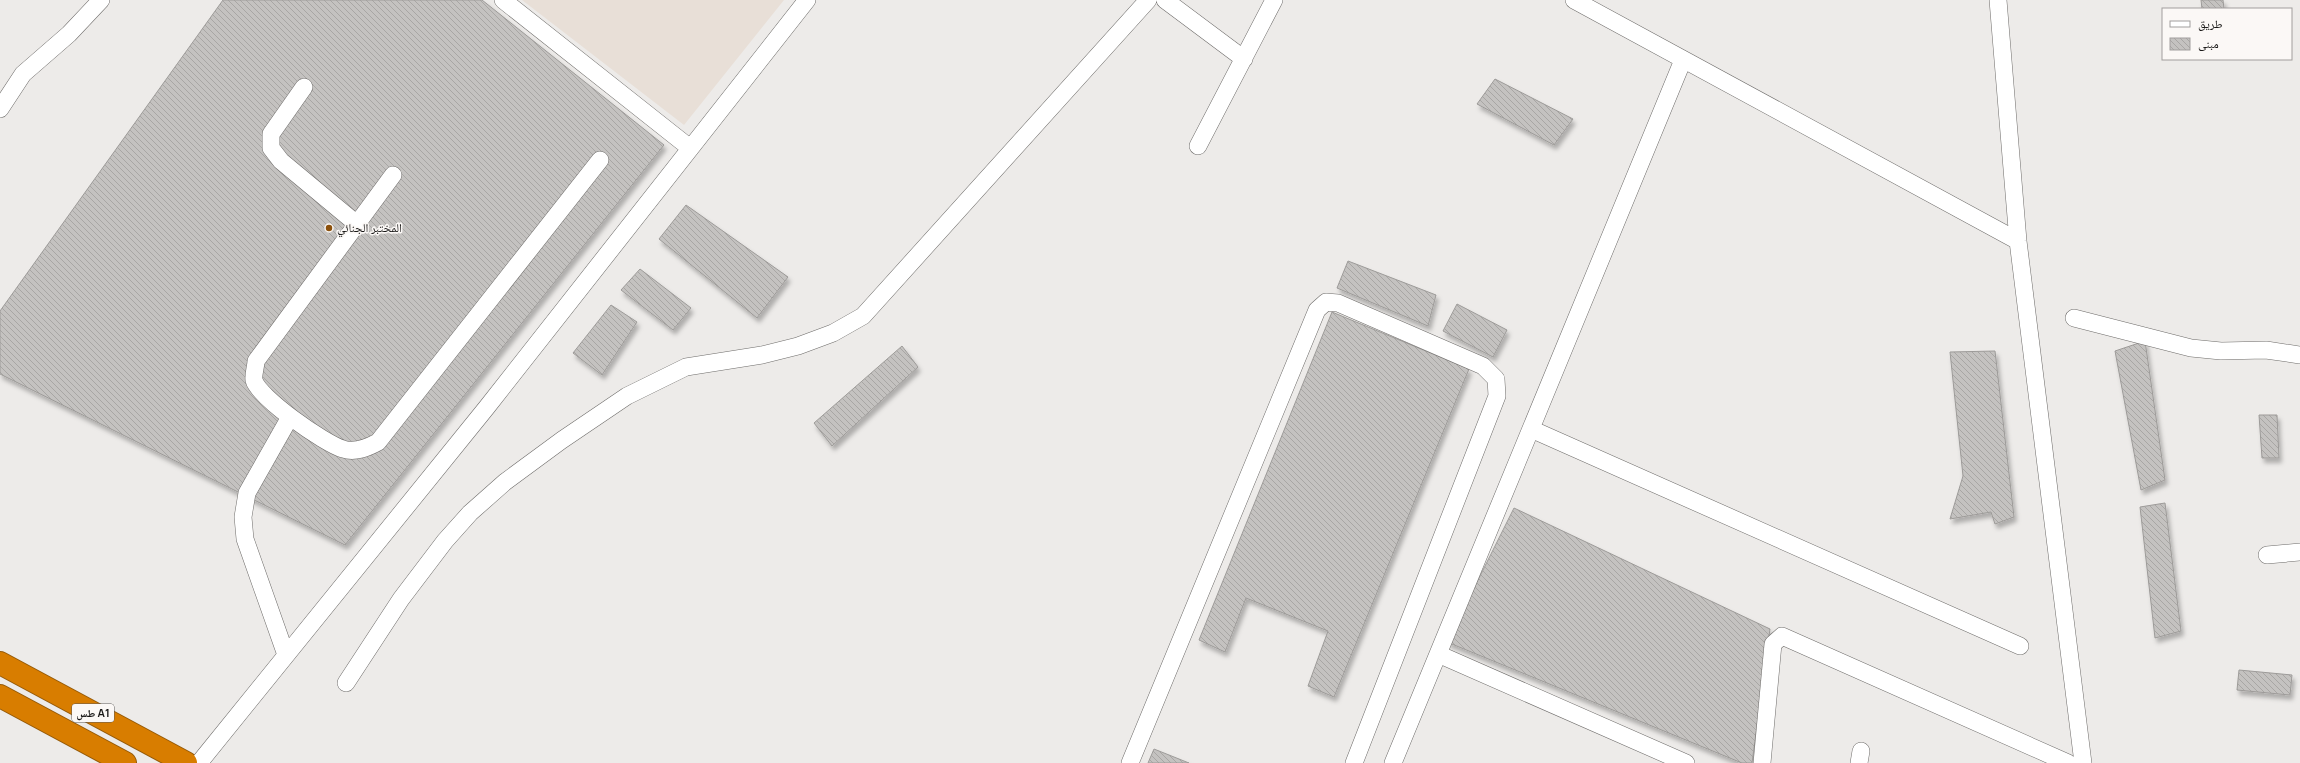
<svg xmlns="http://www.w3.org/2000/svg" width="2300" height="763" font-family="Manrope,'Noto Naskh Arabic',sans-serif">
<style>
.built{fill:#e8dfd7}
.building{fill:url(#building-back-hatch);stroke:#9d9b99;filter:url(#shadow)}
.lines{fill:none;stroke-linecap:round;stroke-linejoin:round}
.minor-casing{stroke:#6e6c6a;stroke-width:18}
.highway-casing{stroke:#955a08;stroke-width:24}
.minor{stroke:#fff;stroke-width:17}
.highway{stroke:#d87d00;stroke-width:22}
.poi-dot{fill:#8c510c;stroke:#fbf8f6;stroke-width:1.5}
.labels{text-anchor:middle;stroke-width:3;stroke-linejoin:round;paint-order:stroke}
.shield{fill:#fbf8f6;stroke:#5d5b5a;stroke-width:1}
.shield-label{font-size:11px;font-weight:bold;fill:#191817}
.poi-label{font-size:12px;fill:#191817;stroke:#fbf8f6;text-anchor:start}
</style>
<defs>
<pattern id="building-back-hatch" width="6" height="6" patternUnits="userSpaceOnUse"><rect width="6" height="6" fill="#c4c2c0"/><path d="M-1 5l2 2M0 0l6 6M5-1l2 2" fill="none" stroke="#a8a6a4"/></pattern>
<filter id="shadow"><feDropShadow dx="2.5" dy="4.5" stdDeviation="2" flood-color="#0004"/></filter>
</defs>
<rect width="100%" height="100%" fill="#edebe9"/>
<path class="built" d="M522,0H784L684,125Z"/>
<path class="building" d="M223,0H482L664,145L345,545L0,374V311Z
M2201,0H2223L2224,9H2202Z
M1495,79L1573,119L1554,145L1477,104Z
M686,205L788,277L757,318L659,239Z
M1348,261L1436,295L1428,326L1337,288Z
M640,269L691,308L673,330L621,290Z
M1457,304L1507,330L1493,357L1443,331Z
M611,305L637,322L602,375L573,353Z
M1332,312L1469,369L1334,697L1308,686L1328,631L1246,598L1225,652L1199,640Z
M2145,341L2165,480L2141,490L2115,351Z
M902,346L918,367L832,446L814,423Z
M1995,351L2014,517L1995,524L1991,512L1950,519L1963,476L1950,352Z
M2259,415H2277L2279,458H2262Z
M2165,503L2181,631L2155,638L2140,507Z
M1514,508L1770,629L1752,763H1742L1447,642Z
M2239,670L2292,675L2290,695L2237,690Z
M1154,749L1189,763H1148Z"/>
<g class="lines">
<defs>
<path id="minor" d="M503,0L690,148
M1165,0L1244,59
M1574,0L2018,241
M1998,0L2018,241L2083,763
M304,87L271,134V148L281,161L358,225
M0,109L23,74L69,34L101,0
M1198,146L1274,0
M393,175L256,361C256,366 253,375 254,380C258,397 325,444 343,449C355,453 367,448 378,442L600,160
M2074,318L2191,348L2221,351L2266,350L2300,355
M1531,429L2020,646
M2267,555L2300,552
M1438,654L1686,763
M286,655L245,539L243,517L247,493L290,417
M346,683L401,599L445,541L470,513L505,482L562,440L627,396L686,367L762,355L798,346L833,333L863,316L1148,0
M199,763L487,407L807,0
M1130,763L1317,310L1326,302L1338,303L1483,366L1496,379L1497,396L1354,763
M1393,763L1683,60
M1762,763L1773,644L1782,636L2068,763
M1859,763L1861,751"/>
<path id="highway" d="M0,663L186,763
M0,696L125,763"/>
</defs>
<use href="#minor" class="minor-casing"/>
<use href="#highway" class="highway-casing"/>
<use href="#minor" class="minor"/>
<use href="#highway" class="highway"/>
</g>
<circle class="poi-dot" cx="329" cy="228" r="4"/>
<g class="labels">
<rect class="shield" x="72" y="704" width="42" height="18" rx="3"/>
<g class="shield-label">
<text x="93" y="717">طس A1</text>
</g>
<g class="poi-label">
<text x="337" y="232">المختبر الجنائي</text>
</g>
</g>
<rect x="2162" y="8" width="130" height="52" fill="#fbf8f6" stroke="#a19e9d"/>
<rect x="2170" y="21" width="20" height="6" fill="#ffffff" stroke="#a19e9d"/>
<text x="2198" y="28" font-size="12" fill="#191817">طريق</text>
<rect x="2170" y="38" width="20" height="12" fill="url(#building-back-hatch)" stroke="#a19e9d"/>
<text x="2198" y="48" font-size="12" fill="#191817">مبنى</text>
</svg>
